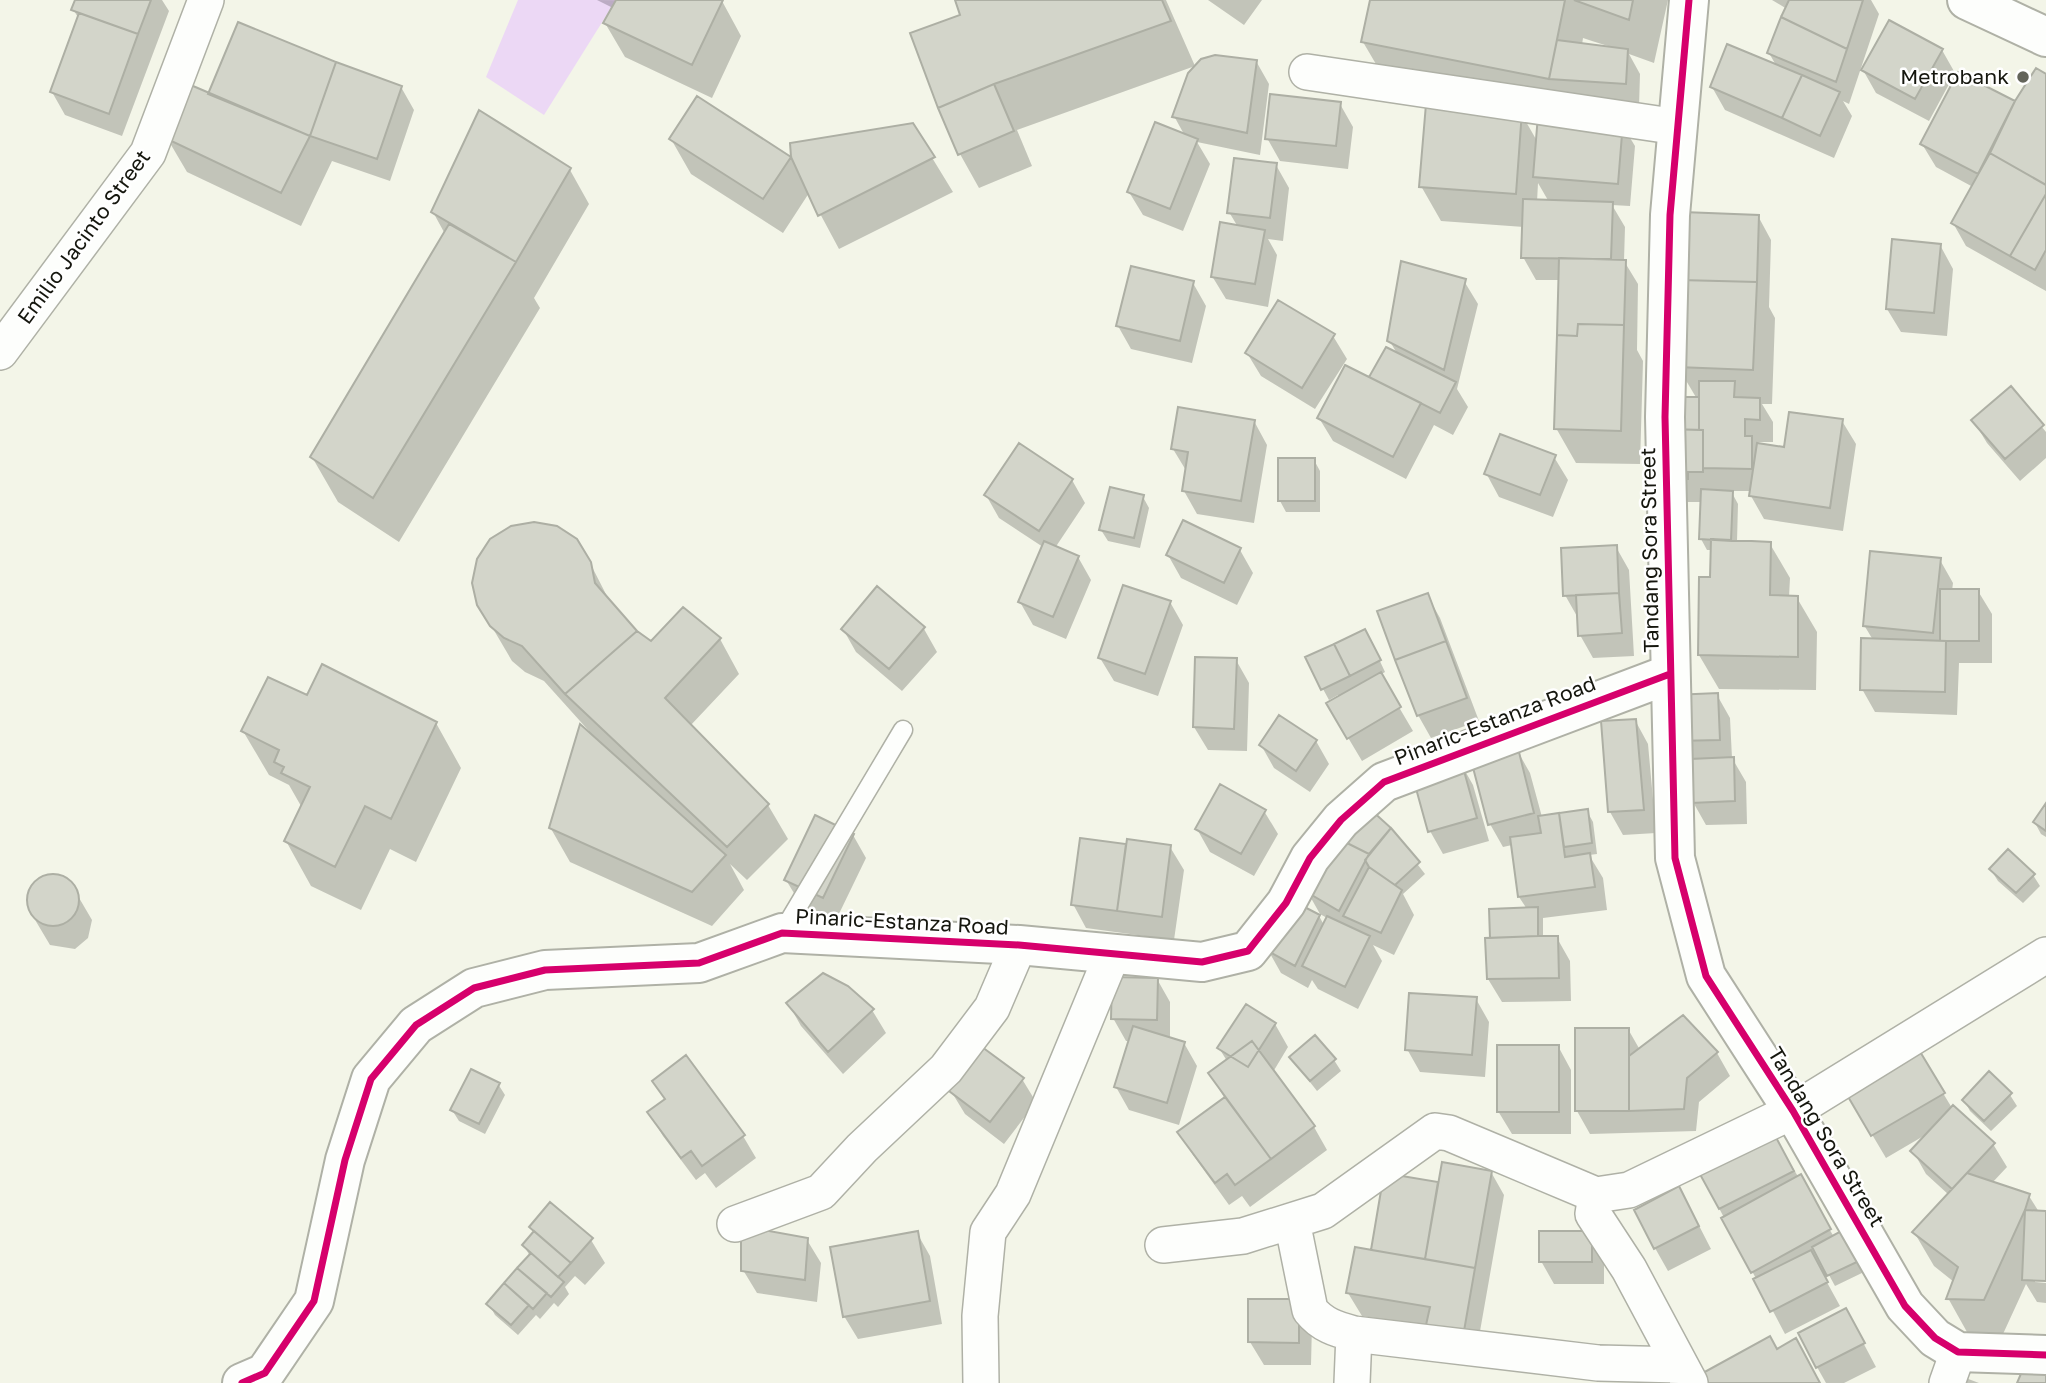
<svg xmlns="http://www.w3.org/2000/svg" width="2046" height="1383" font-family="'Golos Text',sans-serif">
<style>
.water{fill:#ecd8f5}
.shadow{fill:#0003;fill-rule:evenodd}
.building{fill:#d3d5ca;stroke:#adafa4;stroke-width:2}
.lines{fill:none;stroke-linecap:round;stroke-linejoin:round}
.lane-casing{stroke:#afb1a6;stroke-width:21}
.street-casing{stroke:#afb1a6;stroke-width:38}
.secondary-casing{stroke:#afb1a6;stroke-width:42}
.primary-casing{stroke:#afb1a6;stroke-width:42}
.lane{stroke:#fdfefc;stroke-width:18}
.street{stroke:#fdfefc;stroke-width:35}
.secondary{stroke:#fdfefc;stroke-width:38}
.primary{stroke:#fdfefc;stroke-width:38}
.cycleway-casing{stroke:#fff;stroke-width:11}
.cycleway{stroke:#d6006c;stroke-width:7}
.poi-dot{fill:#63645a;stroke:#fff;stroke-width:2.5}
.labels{text-anchor:middle;stroke-width:5;stroke-linejoin:round;paint-order:stroke}
.poi-label{font-size:21px;fill:#15160e;stroke:#fff;text-anchor:end}
.street-label{font-size:21px;fill:#15160e;stroke:#fff}
</style>
<rect width="100%" height="100%" fill="#f3f5e8"/>
<path class="water" d="M518,0H616L544,115L486,77Z"/>
<path class="shadow" d="M77,0H162L169,11L122,136L65,115L52,92L79,19L73,9Z
M597,0L722,1L741,36L712,98L625,57L605,23L613,8Z
M956,0H1166L1195,66L1017,130L1032,166L979,188L960,154L962,16Z
M1208,0H1262L1244,25Z
M1372,0H1668L1654,63L1629,54L1640,74L1639,107L1383,76L1363,42ZM1583,38L1592,41L1608,46L1582,45Z
M1772,0H1871L1879,14L1849,104L1843,101L1852,116L1834,158L1725,110L1712,87L1777,67L1769,53L1787,9Z
M1942,50L1955,73L1929,121L1876,93L1863,70Z
M1256,61L1269,84L1260,155L1197,142L1210,164L1183,231L1143,215L1129,192L1185,136L1174,116Z
M335,64L401,87L414,110L390,181L332,161L301,226L187,172L167,138Z
M1959,74L2016,104L2046,76V291L1966,246L1953,223L1973,187L1936,167L1922,144Z
M697,99L792,160V144L912,125L953,192L839,249L809,193L783,233L691,174L671,139Z
M1340,104L1353,127L1348,169L1280,161L1267,138Z
M1521,113L1537,141L1621,123L1635,146L1630,206L1612,205L1625,227L1624,261L1638,284L1637,350L1643,361L1640,464L1576,463L1556,428L1560,280H1536L1523,257L1524,227L1441,221L1421,186ZM1538,183L1549,202H1537Z
M1276,165L1289,188L1283,241L1268,239L1277,255L1268,307L1226,299L1212,276L1238,227L1229,212Z
M570,170L589,204L534,298L540,308L399,542L338,502L312,457L445,234L433,212Z
M1758,216L1771,240L1769,307L1775,318L1772,404H1762L1773,422V442H1756V444L1786,449L1842,421L1856,444L1843,531L1764,519L1751,496L1752,491H1731L1738,504L1737,542L1770,544L1790,578L1789,597L1797,598L1817,632L1816,690L1719,689L1699,655L1712,579V550H1707L1701,539L1702,502H1682L1697,399L1678,367Z
M1940,245L1953,269L1947,336L1901,332L1887,309Z
M1464,281L1478,304L1457,389L1468,407L1453,435L1434,425L1406,479L1333,441L1319,418L1370,380L1398,355L1389,340Z
M1193,283L1206,306L1192,363L1131,349L1118,326Z
M1333,336L1347,359L1315,409L1261,376L1247,353Z
M2011,389L2046,432V458L2020,481L1987,443L1973,420Z
M1254,421L1267,445L1254,523L1197,514L1184,491L1187,472L1173,449Z
M1554,457L1568,480L1553,517L1499,497L1486,473Z
M1314,460L1320,471V512H1286L1280,501Z
M1072,480L1085,503L1055,548L1078,557L1091,580L1066,639L1033,625L1020,602L1043,547L999,518L986,495Z
M1143,497L1149,508L1140,548L1108,541L1101,530Z
M1616,547L1629,570L1634,656L1593,658L1580,635L1578,618L1565,595Z
M1240,550L1253,573L1237,605L1181,578L1168,555Z
M1940,560L1953,583L1952,591H1978L1992,614V663H1959L1957,715L1875,712L1862,689L1873,640L1864,625Z
M590,563L611,604L636,632L651,644L720,639L739,674L690,726L768,805L788,839L747,880L730,864L744,890L712,926L570,862L550,827L589,731L544,681L525,672L512,661L479,605Z
M878,589L924,629L937,652L902,691L856,652L843,629Z
M1427,595L1440,618L1479,721L1431,738L1418,715Z
M1170,602L1183,625L1158,696L1114,681L1100,658Z
M1371,642L1385,672L1380,675L1413,731L1362,761L1328,704L1339,698L1338,695L1329,700L1323,689Z
M1236,660L1249,683L1247,751L1208,750L1194,727Z
M1717,695L1730,718L1732,758L1746,782L1747,824L1706,825L1693,802L1677,741Z
M307,698L436,723L461,768L416,862L390,849L361,910L311,886L286,841L301,806L289,785L269,775L243,731Z
M1635,720L1648,744L1656,833L1623,835L1610,812Z
M1316,741L1329,764L1310,792L1274,768L1261,745Z
M1517,750L1530,773L1542,817L1587,811L1593,822L1597,854L1589,855L1603,878L1607,910L1543,918V938H1557L1570,961L1571,1001L1502,1002L1488,979L1492,939L1527,909L1519,897L1512,845L1503,847L1490,824Z
M1460,762L1473,785L1489,841L1443,854L1430,831Z
M2046,806V837L2041,834L2035,823Z
M1264,811L1278,834L1254,876L1210,852L1197,829Z
M1390,829L1425,874L1403,894L1414,915L1394,955L1373,945L1382,961L1358,1009L1318,989L1312,980L1308,988L1281,973L1268,950L1319,916L1324,925L1327,918L1320,914L1307,891Z
M853,835L866,858L836,920L800,903L786,880Z
M1082,840L1128,846L1170,847L1184,870L1174,940L1086,928L1073,904Z
M1991,870L2033,875L2040,886L2023,903L1998,881Z
M48,875L68,879L92,920L88,938L75,949L50,945L28,908L30,887Z
M1157,979L1170,1002V1039L1184,1043L1197,1066L1179,1125L1129,1110L1116,1087L1130,1041H1126L1113,1018Z
M1476,999L1489,1022L1485,1077L1420,1072L1407,1049Z
M788,1003L872,1010L886,1033L843,1074L801,1026Z
M1275,1024L1288,1047L1273,1072L1314,1127L1327,1150L1250,1207L1242,1196L1229,1205L1193,1155L1179,1133L1225,1099L1210,1074L1227,1061L1219,1048Z
M1628,1029L1640,1050L1717,1053L1730,1076L1699,1102L1696,1131L1590,1134L1577,1111Z
M1558,1046L1571,1070V1134H1512L1498,1111Z
M1915,1047L1952,1108L1993,1144L2007,1167L1992,1183L2029,1196L2039,1212L2046,1213V1279H2035V1282L2046,1283V1303L2037,1302L2026,1284L2003,1334L1967,1332L1948,1298L1954,1282L1934,1266L1914,1232L1949,1195L1926,1174L1913,1151L1927,1134L1886,1158L1845,1089Z
M1291,1058L1334,1060L1341,1071L1317,1091Z
M1022,1079L1036,1102L1004,1144L965,1114L951,1091Z
M654,1081L743,1136L756,1158L716,1188L705,1173L696,1180L663,1136L649,1113L665,1101Z
M498,1084L505,1095L485,1134L459,1121L452,1110Z
M2010,1095L2017,1106L1991,1131L1970,1111L1964,1100Z
M1784,1153L1834,1237L1843,1232L1864,1272L1835,1286L1823,1264L1818,1266L1840,1306L1785,1334L1698,1168Z
M1491,1172L1504,1195L1476,1354L1430,1327L1362,1316L1348,1293L1373,1252L1386,1175L1440,1184Z
M1692,1212L1711,1249L1668,1271L1655,1248Z
M531,1227L591,1240L605,1263L585,1285L575,1276L565,1287L569,1294L558,1307L554,1303L540,1319L536,1315L518,1335L495,1315L489,1304L530,1256L524,1246L535,1234Z
M917,1233L930,1256L942,1324L858,1339L844,1316Z
M1591,1233L1604,1256V1284H1554L1541,1261Z
M807,1240L821,1263L817,1302L757,1293L743,1270Z
M1250,1300L1312,1324L1311,1365H1264L1250,1342Z
M1858,1333L1876,1367L1844,1383H1826L1817,1367Z
M1955,1374L1979,1383H1952Z"/>
<path class="building" d="M75,0H151L138,34L71,10Z
M616,0H723L692,65L603,23Z
M955,0H1162L1171,21L994,84L938,108L910,33L960,15Z
M1370,0H1565L1549,79L1361,42Z
M1574,0H1633L1629,20Z
M1789,0H1863L1847,49L1781,17Z
M79,13L138,34L109,114L50,92Z
M1781,17L1847,49L1836,82L1767,53Z
M1889,20L1943,49L1915,99L1861,70Z
M238,22L336,62L310,136L208,94Z
M1557,40L1628,49L1626,84L1549,79Z
M1727,44L1802,75L1782,118L1710,87Z
M1215,55L1257,60L1247,133L1172,117L1188,73L1201,59Z
M336,62L402,86L377,159L310,136Z
M2036,68L2046,74V185L1990,153L2015,101Z
M1958,72L2015,101L1978,174L1920,144Z
M1802,75L1840,92L1820,136L1782,118Z
M186,83L310,136L281,193L165,138Z
M994,84L1014,131L958,155L938,108Z
M1270,94L1341,102L1336,146L1265,139Z
M697,96L791,157L763,199L669,139Z
M1426,104L1522,111L1516,194L1419,187Z
M479,110L571,168L516,262L431,212Z
M1538,115L1623,122L1618,184L1533,177Z
M1155,122L1198,139L1170,209L1127,192Z
M913,123L935,157L818,216L791,157L790,143Z
M1990,153L2046,185V194L2010,256L1951,223Z
M1234,158L1277,163L1270,218L1227,213Z
M2046,194V250L2035,270L2010,256Z
M1523,199L1613,202L1611,259L1521,258Z
M1683,212L1759,215L1757,282L1680,280Z
M1220,222L1265,230L1255,284L1211,277Z
M449,224L516,262L373,498L310,457Z
M1892,239L1941,244L1934,313L1886,309Z
M1559,258L1626,260L1624,325L1578,324L1577,336L1557,335Z
M1401,261L1466,279L1444,370L1387,341Z
M1131,266L1194,281L1180,341L1116,326Z
M1680,280L1757,282L1753,370L1677,367Z
M1278,300L1335,334L1302,388L1245,353Z
M1578,324L1624,325L1621,431L1554,429L1557,335L1577,336Z
M1386,347L1456,382L1440,413L1369,377Z
M1345,365L1421,403L1393,457L1317,418Z
M1699,381H1735L1734,397L1760,398V420L1745,419V436H1752V469L1703,468V430H1699Z
M2011,386L2044,425L2005,459L1971,420Z
M1668,397H1699V430L1668,429Z
M1178,407L1255,420L1241,501L1182,491L1188,452L1171,449Z
M1789,412L1843,419L1830,508L1749,496L1757,443L1784,447Z
M1668,429L1703,430V472H1688V479H1667Z
M1500,434L1556,455L1540,495L1484,474Z
M1019,443L1073,479L1039,531L984,495Z
M1278,458H1315V501H1278Z
M1110,487L1144,495L1134,538L1099,530Z
M1701,489L1733,491L1731,541L1699,539Z
M1183,520L1241,548L1224,583L1166,555Z
M534,522L557,526L577,539L591,562L595,583L637,631L565,694L522,646L504,638L490,626L477,605L472,583L477,559L490,539L511,526Z
M1711,539L1771,542L1770,595L1798,596V657L1698,655L1699,577H1710Z
M1044,541L1079,556L1053,617L1018,602Z
M1617,545L1619,593L1563,596L1561,548Z
M1870,551L1941,558L1933,633L1863,626Z
M1123,585L1171,601L1145,674L1098,658Z
M877,586L925,627L889,669L841,629Z
M1940,589H1979V641H1940Z
M1428,593L1446,641L1395,660L1377,611Z
M1619,593L1622,633L1578,636L1576,595Z
M683,607L721,638L665,698L769,804L727,847L565,694L637,631L651,641Z
M1365,629L1381,660L1350,676L1334,644Z
M1861,638L1946,641L1945,692L1860,690Z
M1446,641L1467,698L1417,716L1395,660Z
M1334,644L1350,676L1321,690L1305,657Z
M1195,657L1237,658L1234,729L1193,727Z
M322,664L437,722L391,819L365,806L335,867L284,841L310,787L281,773L284,767L274,762L279,750L241,731L268,677L307,695Z
M1381,672L1401,707L1347,739L1326,703Z
M1718,693L1720,740L1675,741L1673,695Z
M1279,715L1317,740L1296,771L1259,745Z
M1636,719L1644,810L1608,812L1601,721Z
M580,724L726,855L692,892L549,828Z
M1518,748L1534,813L1488,825L1471,760Z
M1734,757L1735,801L1691,803L1690,759Z
M1461,760L1477,818L1428,832L1412,774Z
M1220,784L1266,810L1241,854L1195,829Z
M2046,803V831L2033,822Z
M1370,809L1391,828L1369,854L1343,841Z
M1588,809L1592,843L1564,847L1559,813Z
M1559,813L1565,857L1590,853L1595,887L1518,897L1510,837L1541,833L1538,816Z
M815,815L854,834L823,898L784,880Z
M1391,828L1420,862L1395,885L1369,867L1365,860Z
M1080,838L1126,844L1117,911L1071,905Z
M1127,839L1171,845L1162,917L1117,911Z
M1343,841L1369,854L1339,911L1305,891Z
M2008,849L2035,874L2016,893L1989,869Z
M1369,867L1402,890L1381,933L1343,916Z
M27 900a26 26 0 1 1 52 0a26 26 0 1 1-52 0Z
M1291,900L1320,915L1295,966L1266,950Z
M1538,907V936L1490,938L1489,909Z
M1327,916L1370,936L1345,987L1302,966Z
M1538,936H1558L1559,978L1487,979L1485,938Z
M823,973L848,986L874,1009L828,1052L786,1003Z
M1112,977L1158,978L1157,1020L1111,1019Z
M1409,993L1477,997L1472,1055L1405,1050Z
M1246,1004L1276,1023L1248,1067L1217,1048Z
M1683,1015L1718,1052L1687,1078L1684,1109L1629,1111V1056Z
M1133,1026L1185,1042L1167,1103L1114,1087Z
M1575,1028H1629V1111H1575Z
M1315,1035L1336,1059L1310,1081L1289,1057Z
M1252,1041L1315,1126L1271,1159L1208,1073Z
M1497,1045H1559V1112H1497Z
M1916,1045L1945,1093L1871,1136L1843,1088Z
M982,1047L1024,1078L990,1122L949,1091Z
M686,1055L745,1135L702,1166L691,1151L681,1158L647,1112L665,1099L652,1081Z
M471,1069L500,1083L479,1124L450,1110Z
M1989,1071L2012,1093L1984,1121L1962,1100Z
M1225,1097L1271,1159L1235,1185L1227,1174L1215,1183L1177,1132Z
M1953,1105L1995,1143L1952,1189L1910,1151Z
M1771,1128L1794,1171L1719,1209L1696,1167Z
M1442,1162L1492,1171L1475,1268L1425,1259Z
M1384,1173L1438,1182L1425,1259L1371,1250Z
M1967,1173L2030,1194L2025,1210L1984,1300L1946,1299L1958,1267L1912,1232Z
M1801,1174L1831,1229L1751,1273L1721,1218Z
M1679,1186L1699,1226L1654,1249L1634,1210Z
M550,1202L593,1238L571,1263L529,1227Z
M2025,1210L2046,1211V1281L2022,1280Z
M741,1226L808,1238L805,1280L741,1271Z
M1843,1230L1859,1261L1827,1276L1812,1247Z
M534,1231L571,1263L558,1277L522,1245Z
M918,1231L930,1301L843,1317L830,1247Z
M1539,1231H1592V1262H1539Z
M1355,1247L1475,1268L1464,1331L1426,1325L1430,1307L1346,1293Z
M1811,1250L1828,1282L1770,1312L1753,1279Z
M531,1253L564,1282L551,1297L517,1268Z
M517,1268L547,1293L533,1309L504,1283Z
M504,1283L529,1305L511,1325L486,1304Z
M1248,1299H1299V1343L1248,1342Z
M1846,1308L1865,1343L1816,1368L1798,1333Z
M1770,1336L1777,1349L1796,1338L1820,1383H1706L1701,1374Z
M2023,1369L2046,1374V1383H2017Z"/>
<g class="lines">
<defs>
<path id="lane" d="M782,933L903,730"/>
<path id="street" d="M1307,72L1678,127
M0,352L148,153L206,0
M1596,1195L1593,1214L1629,1269L1690,1383
M1292,1221L1310,1310C1322,1325 1336,1329 1354,1334L1598,1363L1680,1365
M735,1224L821,1192L862,1148L946,1069L992,1008L1019,945
M1163,1245L1243,1236L1323,1211L1435,1131L1449,1133L1596,1195L1629,1190L1793,1111L2046,955
M981,1383L980,1316L988,1232L1013,1194L1112,955
M1352,1383L1354,1334
M1947,1383L1958,1352"/>
<path id="secondary" d="M1689,0L1670,215L1665,417L1675,858L1706,976L1793,1111L1905,1306L1935,1338L1958,1352L2046,1355
M242,1383L265,1373L314,1301L345,1160L371,1079L416,1025L474,988L545,970L699,963L782,933L1019,945L1202,962L1248,951L1286,903L1310,858L1341,820L1384,782L1670,674"/>
<path id="primary" d="M1967,0L2046,37"/>
</defs>
<use href="#lane" class="lane-casing"/>
<use href="#street" class="street-casing"/>
<use href="#secondary" class="secondary-casing"/>
<use href="#primary" class="primary-casing"/>
<use href="#lane" class="lane"/>
<use href="#street" class="street"/>
<use href="#secondary" class="secondary"/>
<use href="#primary" class="primary"/>
<defs>
<path id="cycleway" d="M1689,0L1670,215L1665,417L1675,858L1706,976L1793,1111L1905,1306L1935,1338L1958,1352L2046,1355
M242,1383L265,1373L314,1301L345,1160L371,1079L416,1025L474,988L545,970L699,963L782,933L1019,945L1202,962L1248,951L1286,903L1310,858L1341,820L1384,782L1670,674"/>
</defs>
<use href="#cycleway" class="cycleway-casing"/>
<use href="#cycleway" class="cycleway"/>
</g>
<circle class="poi-dot" cx="2023" cy="77" r="7"/>
<g class="labels">
<g class="poi-label">
<text x="2009" y="84">Metrobank</text>
</g>
<g class="street-label">
<text transform="translate(84 237) rotate(-54)" y="7">Emilio Jacinto Street</text>
<text transform="translate(1650 550) rotate(-91)" y="7">Tandang Sora Street</text>
<text transform="translate(1495 721) rotate(-21)" y="7">Pinaric-Estanza Road</text>
<text transform="translate(902 922) rotate(3)" y="7">Pinaric-Estanza Road</text>
<text transform="translate(1826 1137) rotate(59)" y="7">Tandang Sora Street</text>
</g>
</g>
</svg>
